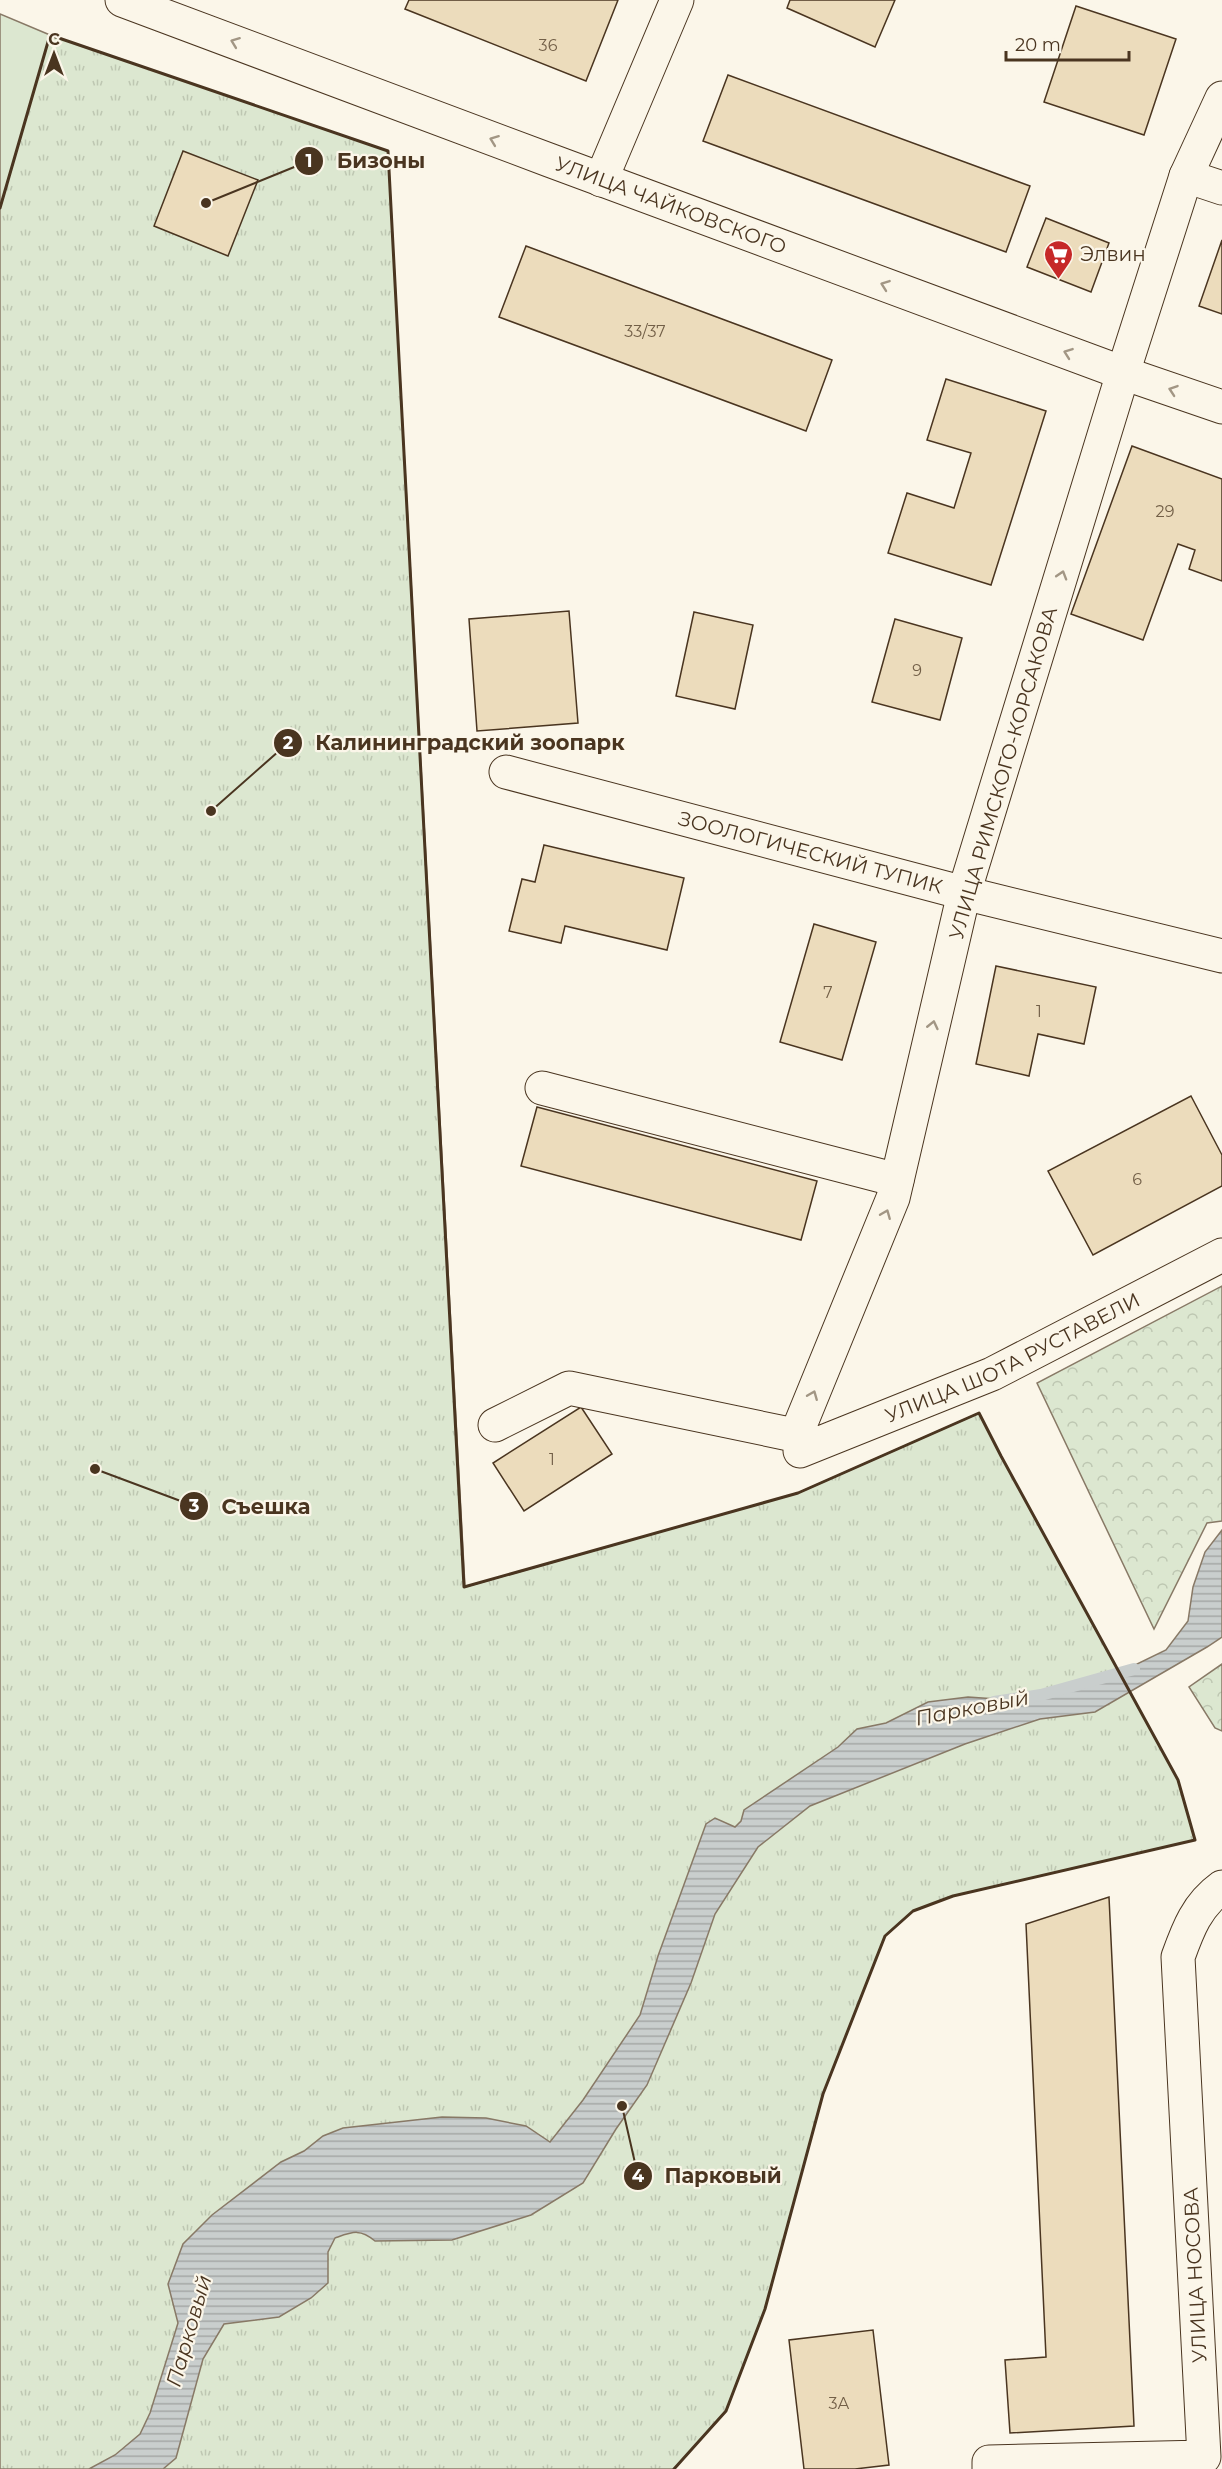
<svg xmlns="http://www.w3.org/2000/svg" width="1222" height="2469" font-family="Montserrat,sans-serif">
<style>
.forest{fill:url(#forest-crowns);stroke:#887966;stroke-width:1.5}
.park{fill:url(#park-tufts);stroke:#887966;stroke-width:1.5}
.pitch{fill:#dce7d0;stroke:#887966;stroke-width:1.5}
.water{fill:url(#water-rules);stroke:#887966;stroke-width:1.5}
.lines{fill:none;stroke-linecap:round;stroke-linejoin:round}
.stream{stroke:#c9cecd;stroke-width:12}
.building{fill:#ecdcbc;stroke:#4a3520;stroke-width:1.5}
.minor-casing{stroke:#4a3520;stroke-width:35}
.minor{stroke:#fbf6e9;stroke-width:33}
.wall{stroke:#4a3520;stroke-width:3}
.oneway{stroke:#a29684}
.labels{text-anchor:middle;stroke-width:4.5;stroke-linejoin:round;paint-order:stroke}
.number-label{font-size:16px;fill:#725f47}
.street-label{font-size:20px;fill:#4a3520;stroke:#fbf6e9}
.poi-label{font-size:20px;fill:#4a3520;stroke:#fbf6e9;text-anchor:start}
.water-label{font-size:21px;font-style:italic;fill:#4a3520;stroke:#fbf6e9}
.leader{fill:none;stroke:#4a3520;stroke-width:2}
.callout-dot{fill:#4a3520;stroke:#fbf6e9;stroke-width:2}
.mark-label{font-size:18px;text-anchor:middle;font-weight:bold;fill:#fff}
.callout-label{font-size:21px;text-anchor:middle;font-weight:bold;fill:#4a3520;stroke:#fbf6e9;stroke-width:4.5;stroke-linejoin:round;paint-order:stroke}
</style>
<defs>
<pattern id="forest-crowns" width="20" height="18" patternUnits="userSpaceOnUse" patternTransform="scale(1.5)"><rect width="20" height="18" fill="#dce7d0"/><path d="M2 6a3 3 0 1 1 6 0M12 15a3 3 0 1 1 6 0" fill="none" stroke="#bec7b2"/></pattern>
<pattern id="park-tufts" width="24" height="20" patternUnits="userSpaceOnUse" patternTransform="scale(1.5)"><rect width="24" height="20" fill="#dce7d0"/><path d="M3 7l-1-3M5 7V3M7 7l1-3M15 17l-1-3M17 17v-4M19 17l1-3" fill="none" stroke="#bec7b2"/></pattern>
<pattern id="water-rules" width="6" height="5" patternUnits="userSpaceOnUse" patternTransform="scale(1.5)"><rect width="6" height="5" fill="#c9cecd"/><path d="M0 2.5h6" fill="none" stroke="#a5a8a6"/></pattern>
</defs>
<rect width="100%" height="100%" fill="#fbf6e9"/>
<path class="forest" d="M1222,1286V1521L1207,1523L1154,1629L1037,1383Z
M1222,1664V1731L1215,1728L1189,1687Z"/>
<path class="park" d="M50,35L388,151L465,1587L798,1493L979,1413L1001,1456L1178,1780L1195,1840L953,1896L913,1911L885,1936L823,2094L765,2309L726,2411L674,2469H0V208Z"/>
<path class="pitch" d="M0,14L50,35L0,208Z"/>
<path class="water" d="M1222,1530V1637L1207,1647L1095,1712L1040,1719L965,1744L810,1806L758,1847L715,1914L691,1983L647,2085L616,2129L583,2183L531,2215L452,2240L375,2241C360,2228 352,2232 335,2238L328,2252V2283L311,2298L279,2317L224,2324L203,2359L176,2458L163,2469H89L115,2455L140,2434L150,2413L178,2323L168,2284L183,2244L212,2215L281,2162L304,2151L323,2136L343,2128L442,2117L486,2118L526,2126L550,2142L583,2100L640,2015L658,1956L706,1824L715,1818L735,1827L741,1821L744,1810L838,1747L857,1729L886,1723L928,1702L968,1697L1027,1701L1061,1694L1096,1684L1166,1650L1188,1621L1193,1587L1205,1552Z"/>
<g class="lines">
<path class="stream" d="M994,1702L1041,1695L1134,1669"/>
</g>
<path class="building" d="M409,0H618L586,81L405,9Z
M790,0H895L875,47L787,8Z
M1076,6L1176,39L1144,135L1044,102Z
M728,75L1030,186L1006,252L703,141Z
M183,151L258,180L228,256L154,226Z
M1046,218L1109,243L1091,292L1027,267Z
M1222,240V314L1199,306Z
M526,246L832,360L806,431L499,317Z
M946,379L1046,411L991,585L888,553L907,493L954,508L971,453L927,440Z
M1132,446L1222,479V581L1189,569L1195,550L1178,544L1143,640L1071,614Z
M569,611L578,723L477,731L469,619Z
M694,612L753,625L735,709L676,696Z
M895,619L962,638L940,720L872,702Z
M544,845L684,878L667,950L565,926L561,943L509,931L522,879L535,882Z
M814,924L876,942L842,1060L780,1042Z
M996,966L1096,987L1084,1044L1038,1034L1029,1076L976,1064Z
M1191,1096L1222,1155V1186L1093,1255L1048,1171Z
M537,1107L817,1181L801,1240L521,1166Z
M581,1407L612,1454L524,1511L493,1463Z
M1109,1897L1134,2426L1010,2433L1005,2360L1046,2357L1026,1924Z
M873,2330L889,2465L855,2469H804L789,2340Z"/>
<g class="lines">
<defs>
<g id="minor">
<path id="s1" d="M122,0L549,160L1123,373L1222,407"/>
<path id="s2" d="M1222,98L1186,176L1123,373L964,893L893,1198L801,1423L800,1451L992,1374L1222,1255"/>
<path d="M1186,176L1222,188"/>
<path d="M601,180L677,0"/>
<path id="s3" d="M506,772L964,893L1222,956"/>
<path d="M542,1088L897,1180"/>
<path d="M495,1425L569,1388L799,1436"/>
<path d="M989,2469V2462L1204,2457L1178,1957C1188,1929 1197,1905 1222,1887"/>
</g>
</defs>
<use href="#minor" class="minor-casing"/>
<use href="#minor" class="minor"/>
<path class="wall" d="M0,208L50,35L388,151L464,1587L798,1493L979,1413L1001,1456L1178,1780L1195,1840L953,1896L913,1911L885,1936L823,2094L765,2309L726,2411L674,2469"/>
</g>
<defs><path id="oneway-chevron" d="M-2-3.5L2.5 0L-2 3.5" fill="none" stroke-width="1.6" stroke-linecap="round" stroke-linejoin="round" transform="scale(1.5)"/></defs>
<g class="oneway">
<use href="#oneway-chevron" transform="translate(235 42) rotate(-159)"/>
<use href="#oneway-chevron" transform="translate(494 140) rotate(-159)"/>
<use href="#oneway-chevron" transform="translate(885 285) rotate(-160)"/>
<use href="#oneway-chevron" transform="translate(1068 353) rotate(-160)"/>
<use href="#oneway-chevron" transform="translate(1173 390) rotate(-161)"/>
<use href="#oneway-chevron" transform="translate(1062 575) rotate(-73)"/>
<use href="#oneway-chevron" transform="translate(933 1025) rotate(-77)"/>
<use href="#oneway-chevron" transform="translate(886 1214) rotate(-68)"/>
<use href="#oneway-chevron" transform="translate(813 1395) rotate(-68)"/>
</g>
<defs>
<symbol id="supermarket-pin" viewBox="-11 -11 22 30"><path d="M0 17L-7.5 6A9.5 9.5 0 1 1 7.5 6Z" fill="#c62828" stroke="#fbf6e9"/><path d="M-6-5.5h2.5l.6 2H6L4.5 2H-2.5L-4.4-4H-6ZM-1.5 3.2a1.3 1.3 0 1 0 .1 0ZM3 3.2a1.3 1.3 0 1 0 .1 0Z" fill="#fff"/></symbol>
</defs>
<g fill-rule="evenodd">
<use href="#supermarket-pin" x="1042" y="238" width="33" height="45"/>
</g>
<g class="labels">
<g class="number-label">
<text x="548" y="51">36</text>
<text x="645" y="337">33/37</text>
<text x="1165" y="517">29</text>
<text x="917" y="676">9</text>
<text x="828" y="998">7</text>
<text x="1039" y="1017">1</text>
<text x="1137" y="1185">6</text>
<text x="552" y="1465">1</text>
<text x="839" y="2409">3А</text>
</g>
<g class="street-label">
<text dy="7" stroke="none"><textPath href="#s1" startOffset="586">УЛИЦА ЧАЙКОВСКОГО</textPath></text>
<text transform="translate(1003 773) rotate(-74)" y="7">УЛИЦА РИМСКОГО-КОРСАКОВА</text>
<text dy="7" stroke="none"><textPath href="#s3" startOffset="315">ЗООЛОГИЧЕСКИЙ ТУПИК</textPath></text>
<text dy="7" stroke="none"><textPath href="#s2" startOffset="1653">УЛИЦА ШОТА РУСТАВЕЛИ</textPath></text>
<text transform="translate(1195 2275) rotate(-93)" y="7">УЛИЦА НОСОВА</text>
</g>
<g class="poi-label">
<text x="1080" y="261">Элвин</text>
</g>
<g class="water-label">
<text transform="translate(972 1708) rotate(-11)" y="7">Парковый</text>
<text transform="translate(189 2331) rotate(-74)" y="7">Парковый</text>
</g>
</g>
<path class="leader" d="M206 203L309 161M211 811L288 743M95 1469L194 1506M622 2106L638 2176"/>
<g class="callout-dot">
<circle cx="206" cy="203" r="6"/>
<circle cx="211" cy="811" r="6"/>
<circle cx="95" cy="1469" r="6"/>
<circle cx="622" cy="2106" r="6"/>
<circle cx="309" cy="161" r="15"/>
<circle cx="288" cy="743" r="15"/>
<circle cx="194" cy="1506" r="15"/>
<circle cx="638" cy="2176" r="15"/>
</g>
<g class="mark-label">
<text x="309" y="167">1</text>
<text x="288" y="749">2</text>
<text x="194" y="1512">3</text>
<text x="638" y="2182">4</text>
</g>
<g class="callout-label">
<text x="381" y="168">Бизоны</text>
<text x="470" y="750">Калининградский зоопарк</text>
<text x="266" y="1514">Съешка</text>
<text x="723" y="2183">Парковый</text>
</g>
<g transform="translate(54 54)" stroke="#fbf6e9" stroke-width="4.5" paint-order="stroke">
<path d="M0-4.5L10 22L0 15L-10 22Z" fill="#4a3520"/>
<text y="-9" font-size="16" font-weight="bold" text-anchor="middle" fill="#4a3520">С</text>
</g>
<path d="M1006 51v9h123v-9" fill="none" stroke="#4a3520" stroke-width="3"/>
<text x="1015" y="51" font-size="18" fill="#4a3520" stroke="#fbf6e9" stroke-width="4.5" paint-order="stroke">20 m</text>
</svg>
